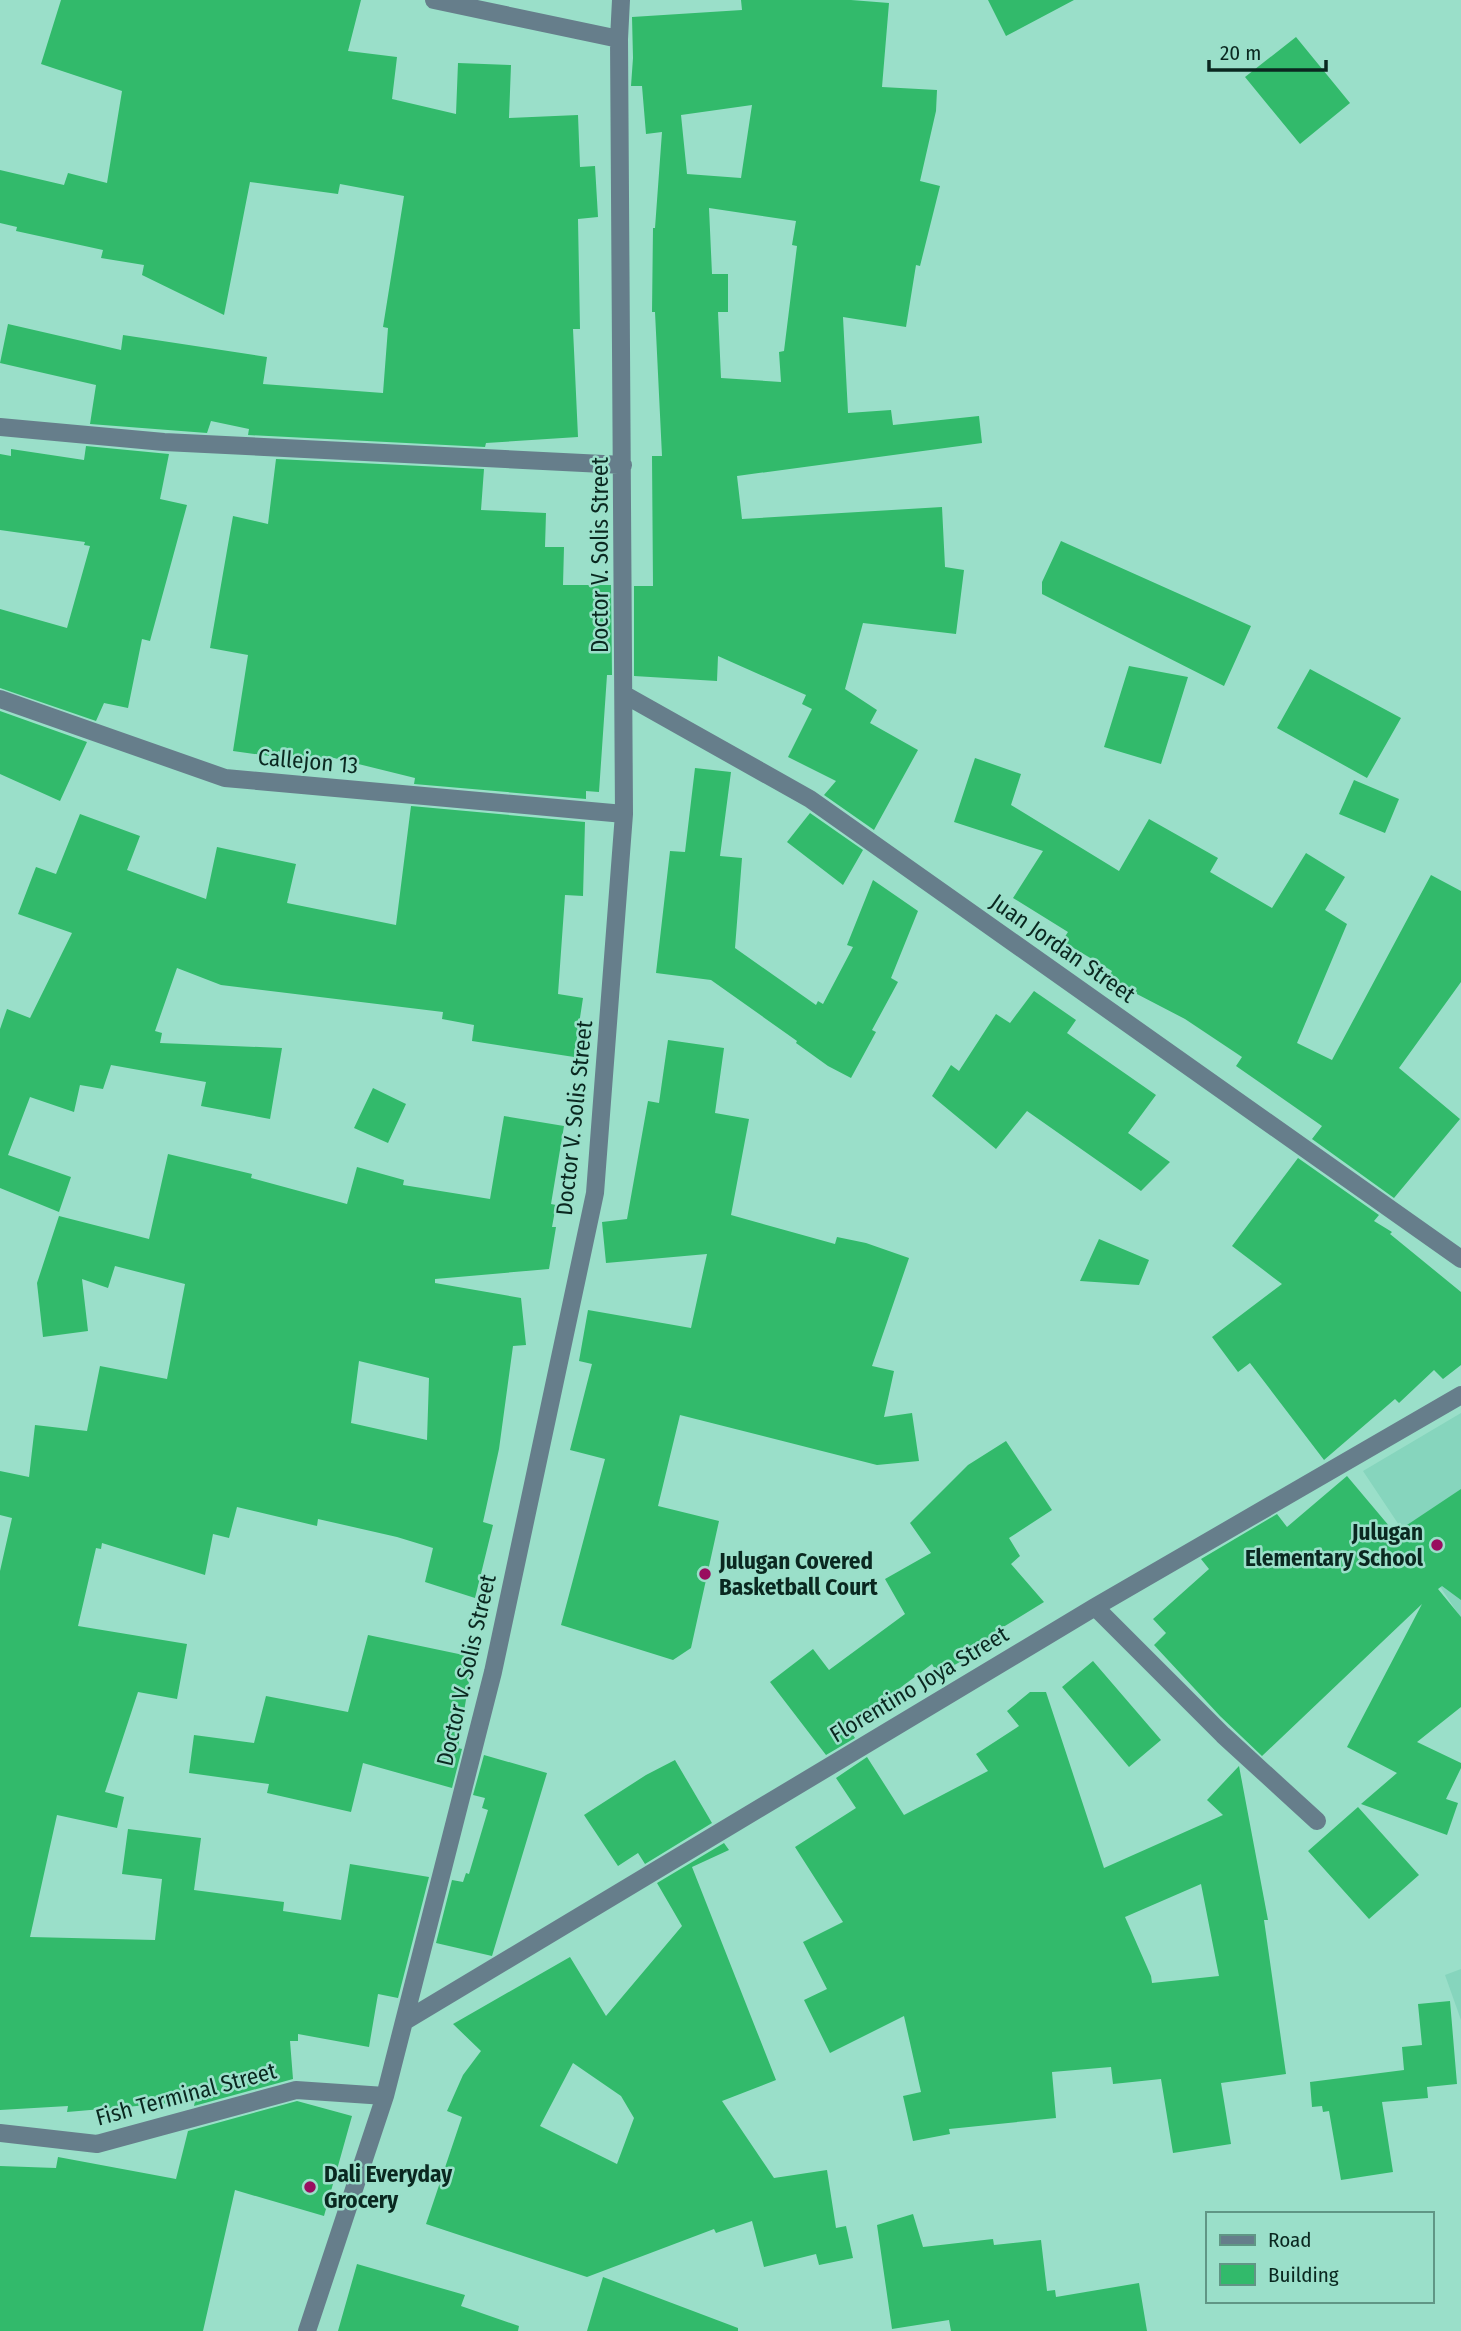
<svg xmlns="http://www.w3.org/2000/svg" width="1461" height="2331" font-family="'Fira Sans Condensed',sans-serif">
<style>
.built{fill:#86d5bd}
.building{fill:#32ba6b;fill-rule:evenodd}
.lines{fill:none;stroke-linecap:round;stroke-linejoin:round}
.minor{stroke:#667e8b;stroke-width:18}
.poi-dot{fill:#990d5f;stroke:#9adfc9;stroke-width:2.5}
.labels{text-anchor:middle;stroke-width:5;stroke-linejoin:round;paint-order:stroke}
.street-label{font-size:23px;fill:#0a2820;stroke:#9adfc9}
.poi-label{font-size:23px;font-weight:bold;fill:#0a2820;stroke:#9adfc9;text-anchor:start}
</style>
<rect width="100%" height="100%" fill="#9adfc9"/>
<path class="built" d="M1461,1413V1618L1363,1471Z
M1461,1969V2020L1445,1975Z"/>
<path class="building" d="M61,0H361L348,51L397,57L392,99L456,114L458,63L511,65L509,118L578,115L580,167L595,166L598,217L578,219L580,329H573L578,437L486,443L485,447L248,435L249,429L211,421L207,433L90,424L96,385L0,363L8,324L121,350L123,335L267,357L263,384L383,393L388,328L383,327L404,196L340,184L338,194L250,182L224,315L142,275L144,265L101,258L103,250L16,231L17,227L0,223V170L64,185L68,173L107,183L122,91L41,64Z
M741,0H851L889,3L882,87L937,90L936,111L920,181L940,186L920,266L916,265L906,327L843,317L848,413L891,410L893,425L979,416L982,443L737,476L742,519L942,507L945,567L964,570L956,634L863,623L845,689L877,710L870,723L918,750L874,830L824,795L836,781L788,757L812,709L802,704L806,695L718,656L717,681L634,676V586H653L652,456H662L655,312H652L653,228H655L662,132L646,134L642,86H631L633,58L632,17L742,10ZM752,105L741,178L687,174L681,115ZM709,208L796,221L792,245L797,246L784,351L779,352L781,382L721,378L718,312H728V274H712Z
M988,0H1074L1006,36Z
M1296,37L1350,103L1300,144L1245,77Z
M86,446L169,454L160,499L187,505L150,641L142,639L128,708L104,703L96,721L0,688V609L67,628L90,546L84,545L85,542L0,530V454L11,456V449L84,460Z
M276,459L484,469L481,510L546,513L545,547H564L563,585H611L612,675H607L599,792L586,791V799L414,784L415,778L330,757L328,765L278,751L277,757L233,751L248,655L210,648L233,516L268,524Z
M1061,541L1251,626L1224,686L1042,594V582Z
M1129,666L1188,677L1161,764L1104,747Z
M1310,669L1401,718L1367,778L1277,728Z
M0,711L87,742L60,801L0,774Z
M975,758L1021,774L1011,805L1119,871L1149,819L1218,858L1210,872L1272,908L1306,853L1345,877L1325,910L1347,924L1297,1043L1332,1060L1431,875L1461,891V982L1399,1068L1460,1119L1394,1198L1312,1139L1322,1126L1236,1066L1242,1057L1185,1019L1108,979L1112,971L1062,941L1068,932L1013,898L1043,851L954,822Z
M695,768L731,772L720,856L742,858L735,948L816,1005L818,1001L823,1004L853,947L847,945L873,880L918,911L891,978L898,982L872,1030L876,1032L851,1078L828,1066L796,1043L797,1041L711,980L656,973L670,851L685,852Z
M1354,780L1399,799L1385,833L1339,814Z
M411,806L585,822L583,896L565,895L558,994L583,998L574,1057L472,1041L474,1025L442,1019L443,1012L221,985L177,968L155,1031L162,1033L160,1043L282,1048L270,1119L201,1106L206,1082L111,1065L103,1089L80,1085L74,1112L30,1097L8,1155L71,1177L59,1212L0,1188V1029L7,1009L30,1018L72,933L18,914L36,867L56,874L80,814L140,836L127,870L206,899L217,847L296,864L287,903L396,925Z
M810,813L863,850L843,885L787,842Z
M1034,991L1076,1020L1067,1033L1156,1095L1128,1133L1170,1162L1141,1191L1027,1111L996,1149L932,1096L951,1065L959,1071L996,1014L1010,1023Z
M668,1040L724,1048L715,1113L749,1119L731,1215L835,1244L837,1237L866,1243L909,1258L872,1366L894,1371L884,1417L912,1413L919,1461L877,1465L680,1415L658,1506L719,1521L691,1648L673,1660L561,1625L605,1459L570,1450L592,1364L579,1361L588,1310L691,1328L707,1254L606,1263L602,1222L627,1219L648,1101L659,1103Z
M373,1088L406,1104L388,1143L354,1128Z
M504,1116L564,1126L551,1204L556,1205L552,1227H556L549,1269L435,1279V1283L521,1298L526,1345L513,1346L499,1449L483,1522L493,1525L475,1598L425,1582L433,1548L397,1537L318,1519L317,1526L237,1507L229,1538L213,1534L205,1575L102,1543L101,1549L96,1548L78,1626L187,1644L177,1699L138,1692L105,1792L124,1797L117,1828L57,1815L30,1937L155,1940L162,1879L122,1874L128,1829L201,1838L194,1890L284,1902L283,1911L341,1920L350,1864L429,1877L398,1998L378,1994L369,2047L298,2034V2041H290L293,2079L194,2106L195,2101L67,2112L68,2106L0,2110V1571L12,1518L0,1515V1471L29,1477L35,1425L87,1431L100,1366L167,1379L185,1284L115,1266L108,1288L82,1279L88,1331L43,1337L37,1283L59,1216L149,1239L168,1154L252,1174L251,1178L347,1204L357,1167L404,1180L403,1185L490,1199ZM359,1361L429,1378L427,1440L351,1423Z
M1298,1158L1379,1215L1374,1221L1392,1232L1390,1234L1461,1292V1365L1443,1379L1434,1370L1399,1403L1395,1399L1324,1460L1250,1363L1238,1372L1212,1337L1282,1284L1232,1246Z
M1099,1239L1149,1260L1139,1285L1080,1281Z
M1006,1441L1052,1510L1009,1538L1020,1556L1011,1564L1044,1602L995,1632L1000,1640L938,1674L932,1664L848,1727L855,1738L826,1755L770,1682L813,1649L829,1670L905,1614L885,1579L931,1553L910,1523L968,1465Z
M1347,1476L1395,1533L1461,1489V1600L1442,1586L1438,1589L1461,1617V1707L1417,1742L1461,1763V1768L1446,1799L1458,1803L1447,1835L1361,1804L1397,1773L1347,1747L1422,1604L1262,1756L1220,1716L1154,1645L1166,1633L1153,1619L1209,1569L1201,1559L1277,1514L1287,1527Z
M368,1635L473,1657L458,1748L462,1749L452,1788L363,1763L351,1812L267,1793L269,1784L189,1773L194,1735L254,1743L266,1696L348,1712Z
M1093,1661L1161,1740L1129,1767L1062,1687Z
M1030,1692H1046L1104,1868L1223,1815L1207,1800L1239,1766L1268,1920H1264L1286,2074L1221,2083L1231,2144L1173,2153L1161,2079L1113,2084L1111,2067L1052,2072L1056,2118L949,2129L950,2134L913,2141L903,2096L921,2092L904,2016L830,2053L804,2000L827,1989L803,1942L843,1922L795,1847L856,1808L836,1778L867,1757L904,1815L988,1771L976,1754L1019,1726L1007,1711ZM1201,1884L1219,1976L1152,1983L1151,1976L1125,1917Z
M484,1755L547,1773L492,1956L436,1943L452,1880L463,1882L466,1873L469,1874L488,1810L482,1808L485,1798L473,1795Z
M675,1760L712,1823L645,1864L638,1853L618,1866L584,1815L646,1775Z
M1358,1807L1419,1875L1369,1919L1308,1851Z
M724,1843L729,1850L692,1867L776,2080L722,2101L774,2178L827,2170L836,2228L846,2226L853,2258L819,2265L816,2254L764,2267L752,2221L716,2233L714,2229L587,2277L426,2224L462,2117L447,2111L463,2075L481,2051L453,2024L570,1957L606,2016L682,1926L657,1883ZM573,2063L621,2096L634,2118L617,2164L540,2126Z
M1450,2001L1457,2084L1427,2087L1428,2098L1382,2102L1393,2172L1341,2180L1329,2111L1323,2112L1322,2106L1312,2107L1310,2082L1404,2070L1402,2047L1422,2045L1418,2004Z
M297,2101L352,2116L324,2216L235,2190L203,2331H0V2166L56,2168L58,2157L176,2179L188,2131Z
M913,2214L923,2247L993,2239L994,2245L1041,2240L1047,2291L1055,2290L1056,2297L1139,2283L1147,2331H951L949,2320L892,2329L877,2225Z
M357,2264L465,2295L461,2306L519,2326L518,2331H338Z
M603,2277L738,2328V2331H587Z"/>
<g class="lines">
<path class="minor" d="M434,0L619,39
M0,427L164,442L623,465
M625,695L810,799L1461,1259
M0,699L225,778L624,814
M1095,1607L1223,1735L1317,1821
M405,2021L1095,1607L1461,1395
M0,2133L97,2144L296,2090L385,2096
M307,2331L385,2096L493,1672L595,1193L624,814L619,39L621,0"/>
</g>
<g class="poi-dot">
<circle cx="1437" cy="1545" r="7"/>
<circle cx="705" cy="1574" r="7"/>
<circle cx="310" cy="2187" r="7"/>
</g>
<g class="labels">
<g class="street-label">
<text transform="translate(600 555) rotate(-90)" y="8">Doctor V. Solis Street</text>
<text transform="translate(308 761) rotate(5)" y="8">Callejon 13</text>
<text transform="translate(1063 948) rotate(35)" y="8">Juan Jordan Street</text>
<text transform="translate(574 1118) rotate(-84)" y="8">Doctor V. Solis Street</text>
<text transform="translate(466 1670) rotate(-77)" y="8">Doctor V. Solis Street</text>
<text transform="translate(919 1684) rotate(-31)" y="8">Florentino Joya Street</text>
<text transform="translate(186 2094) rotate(-15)" y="8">Fish Terminal Street</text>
</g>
<g class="poi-label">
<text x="1423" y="1540" text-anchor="end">Julugan<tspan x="1423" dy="26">Elementary School</tspan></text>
<text x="719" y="1569">Julugan Covered<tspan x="719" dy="26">Basketball Court</tspan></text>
<text x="324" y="2182">Dali Everyday<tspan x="324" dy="26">Grocery</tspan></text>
</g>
</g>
<rect x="1206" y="2212" width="228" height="91" fill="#9adfc9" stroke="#609685" stroke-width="2"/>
<rect x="1220" y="2235" width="35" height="10" fill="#667e8b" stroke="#609685" stroke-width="2"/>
<text x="1268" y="2247" font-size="21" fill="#0a2820">Road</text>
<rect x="1220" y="2264" width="35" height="21" fill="#32ba6b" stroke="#609685" stroke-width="2"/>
<text x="1268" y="2282" font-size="21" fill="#0a2820">Building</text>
<path d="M1209 60v10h117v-10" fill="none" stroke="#0a2820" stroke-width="3.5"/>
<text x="1220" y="60" font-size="21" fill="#0a2820" stroke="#9adfc9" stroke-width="5" paint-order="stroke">20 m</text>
</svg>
